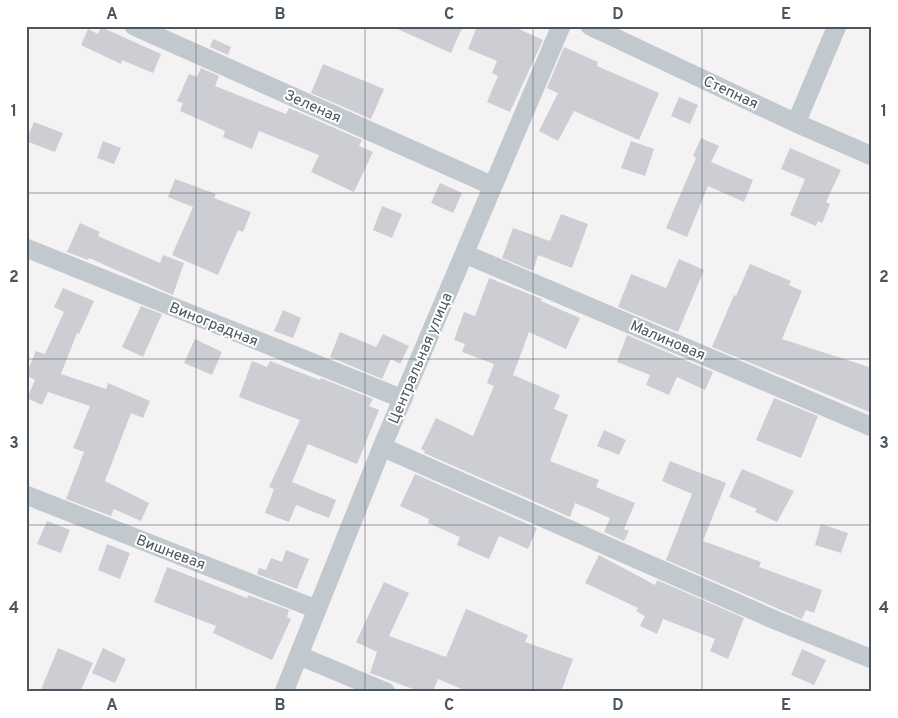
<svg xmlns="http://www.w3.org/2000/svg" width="898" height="718" font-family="Overpass,sans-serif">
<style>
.building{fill:#cdced4}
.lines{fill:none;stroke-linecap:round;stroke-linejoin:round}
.street{stroke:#c1c9cf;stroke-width:19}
.grid{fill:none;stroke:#4b555e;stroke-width:1;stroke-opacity:0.55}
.labels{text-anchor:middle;stroke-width:4;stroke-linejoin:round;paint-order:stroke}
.street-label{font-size:15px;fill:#4b555e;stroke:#fff}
.neatline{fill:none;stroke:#4b555e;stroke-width:2}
.grid-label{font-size:16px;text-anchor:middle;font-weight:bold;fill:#4b555e}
</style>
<rect width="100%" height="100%" fill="#f4f2f2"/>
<path class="building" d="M391,26H463L451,53Z
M477,26H512L543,40L510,112L487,102L498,76L492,73L497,61L468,49Z
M101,27L161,54L153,73L122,60L121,64L81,45L88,29L98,34Z
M213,39L231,47L228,55L210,47Z
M564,47L598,62L597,66L659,93L639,140L574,111L558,141L539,131L558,93L547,88Z
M323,64L384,89L371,119L311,93Z
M201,68L219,76L215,86L286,114L289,108L362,140L359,146L373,152L354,192L311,172L319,155L259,131L252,149L223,137L225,131L180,111L183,103L177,101L189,74L197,77Z
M679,97L698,105L690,124L671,116Z
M34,122L63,133L55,152L26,141Z
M701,138L719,146L711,162L753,180L744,202L708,186L687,237L666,228L696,158L693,156Z
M103,141L121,148L114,164L97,158Z
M631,141L654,149L645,176L621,168Z
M790,148L841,170L826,202L830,204L822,223L818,221L816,226L790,215L805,179L781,169Z
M175,179L216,194L214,198L251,212L243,232L238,230L218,275L172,255L193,207L168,197Z
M440,183L462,193L453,213L431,203Z
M382,206L402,214L392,238L373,230Z
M561,214L588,224L572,268L538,255L533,271L502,258L513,228L550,241Z
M80,223L100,232L98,236L160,263L163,255L184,263L173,295L89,258L88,260L67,252Z
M679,259L704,270L678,332L618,307L631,274L666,288Z
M750,264L791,281L789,285L802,291L782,339L872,368V413L712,347L734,295L736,296Z
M489,278L542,299L541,301L580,318L566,349L529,332L513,375L560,395L554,409L568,415L550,461L599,480L596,487L635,503L624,529L629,531L624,541L604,532L610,518L575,503L570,517L424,453L425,451L421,449L436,418L473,436L494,386L487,383L494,364L462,352L465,344L454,340L464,312L475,316Z
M63,288L94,301L79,334L77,333L61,374L106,389L108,383L150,401L143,418L131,413L105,481L149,503L141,521L114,509L111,516L66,499L84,452L73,448L90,406L48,392L42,405L27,398L35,380L26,375L36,351L45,354L64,312L54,307Z
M141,306L162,314L143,357L122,347Z
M283,310L301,318L293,338L274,331Z
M340,332L376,347L383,334L409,346L400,364L391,359L382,379L330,357Z
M627,335L713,372L705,390L677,377L669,395L646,385L650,375L617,362Z
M195,339L222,352L212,375L184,363Z
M252,361L267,367L270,361L320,380L321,378L373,399L369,406L379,410L357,464L308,444L292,482L336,500L329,518L296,505L289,522L265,513L274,489L269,487L300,420L239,397Z
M774,398L818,416L801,458L756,440Z
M604,430L626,440L619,455L597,446Z
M670,461L726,483L703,541L761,562L759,567L822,590L814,613L806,610L802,619L666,560L692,494L662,481Z
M742,469L794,491L777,522L755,512L757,509L729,497Z
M415,474L537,528L528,549L499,536L489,559L457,545L460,537L428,523L429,519L400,506Z
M47,521L70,530L61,553L37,544Z
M821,524L848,533L841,553L815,545Z
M107,544L130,553L120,579L98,570Z
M286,550L309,559L297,589L257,574L259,568L266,570L271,558L282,562Z
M599,555L655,585L657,580L744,618L728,659L710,651L715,639L663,619L657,634L640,626L645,616L636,611L638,608L585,583Z
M167,567L247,598L248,595L289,610L287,617L291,619L272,660L213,633L216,626L154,602Z
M384,582L409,593L389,636L446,657L466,609L528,635L525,642L573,659L561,692H469L438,679L433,692H421L370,673L377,652L356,642Z
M58,648L93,663L80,692H40Z
M103,648L126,659L115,683L92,673Z
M802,649L826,660L814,685L791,675Z"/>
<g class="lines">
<path class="street" d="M134,26L493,186
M590,26L796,123L872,156
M796,123L837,26
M26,248L403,399
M465,254L872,427
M382,447L775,620L872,659
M26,495L316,609
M300,656L386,692
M284,692L382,447L561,26"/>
</g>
<path class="grid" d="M196,26V692M365,26V692M533,26V692M702,26V692M26,193H872M26,359H872M26,525H872"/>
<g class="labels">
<g class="street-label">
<text transform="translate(731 92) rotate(25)" y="5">Степная</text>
<text transform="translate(313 106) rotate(24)" y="5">Зеленая</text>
<text transform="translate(214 324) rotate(22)" y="5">Виноградная</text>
<text transform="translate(668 340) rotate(23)" y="5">Малиновая</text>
<text transform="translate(420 358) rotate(-67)" y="5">Центральная улица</text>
<text transform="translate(171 552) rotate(21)" y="5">Вишневая</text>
</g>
</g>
<rect width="898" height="718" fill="none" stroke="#ffffff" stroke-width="55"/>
<rect x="28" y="28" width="842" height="662" class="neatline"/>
<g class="grid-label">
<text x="112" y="19">A</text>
<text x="280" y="19">B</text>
<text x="449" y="19">C</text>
<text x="618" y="19">D</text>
<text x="786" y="19">E</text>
<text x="14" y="116">1</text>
<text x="884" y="116">1</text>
<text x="14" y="282">2</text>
<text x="884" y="282">2</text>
<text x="14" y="448">3</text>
<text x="884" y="448">3</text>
<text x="14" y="613">4</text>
<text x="884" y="613">4</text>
<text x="112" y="710">A</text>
<text x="280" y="710">B</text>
<text x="449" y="710">C</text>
<text x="618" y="710">D</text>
<text x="786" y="710">E</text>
</g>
</svg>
